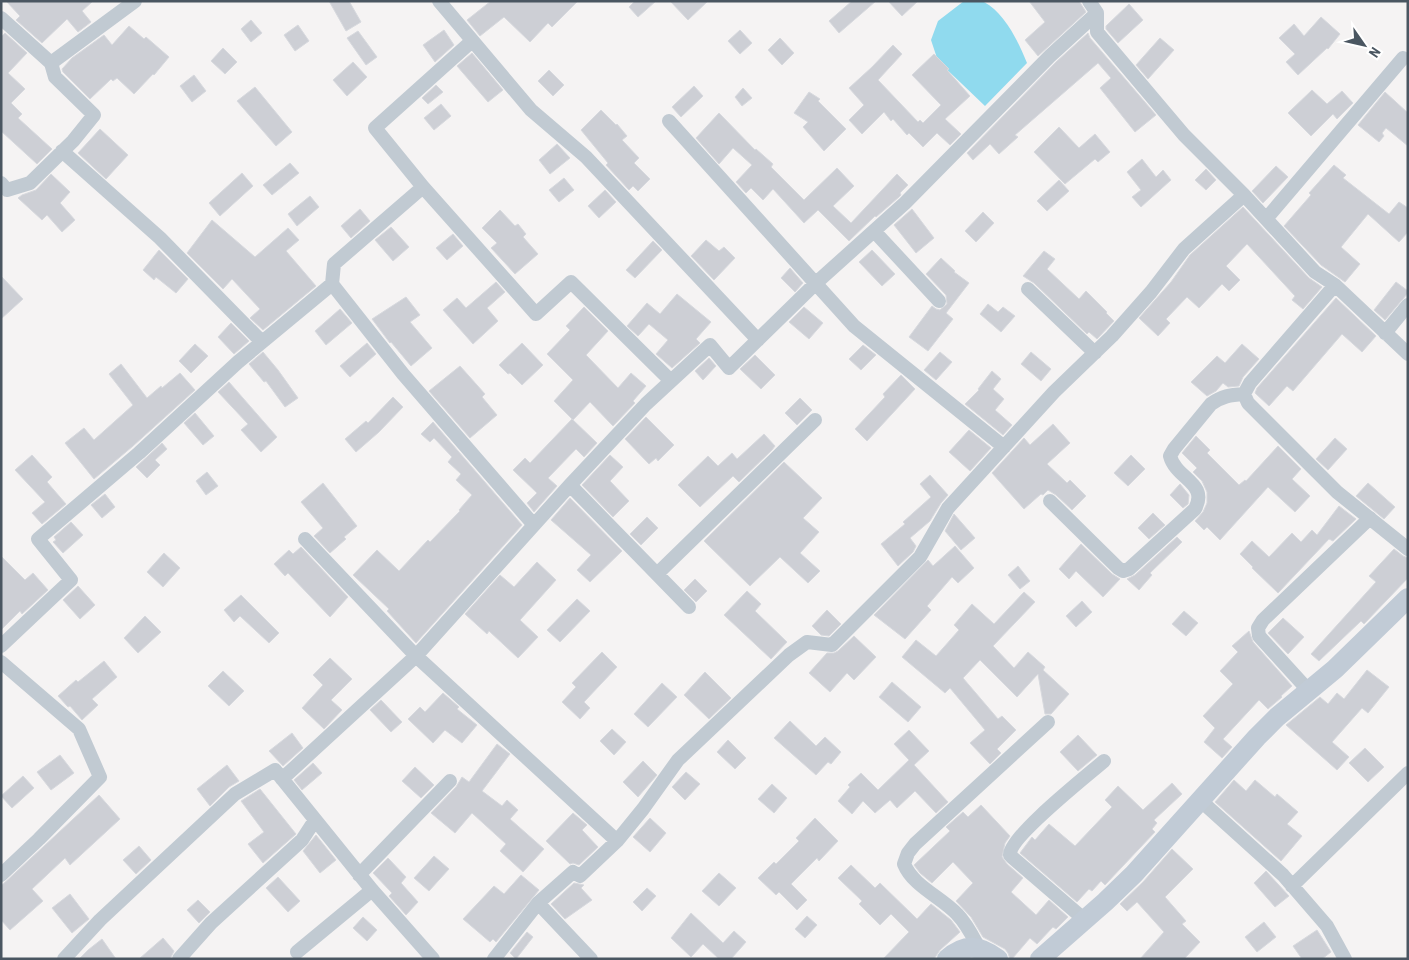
<svg xmlns="http://www.w3.org/2000/svg" width="1409" height="960" font-family="'Roboto Condensed',sans-serif">
<style>
.water{fill:#90daee}
.building{fill:#cdcfd5;stroke:#d7d9de}
.lines{fill:none;stroke-linecap:round;stroke-linejoin:round}
.street{stroke:#c1cad2;stroke-width:14}
.secondary{stroke:#c1cbd6;stroke-width:20}
</style>
<rect width="100%" height="100%" fill="#f5f3f3"/>
<path class="water" d="M964,1C970,1 979,0 984,2C1005,13 1019,43 1027,63L985,106L938,61L931,40L938,21Z"/>
<path class="building" d="M6,1H93L82,11L91,22L78,32L67,19L42,43L16,20L20,16Z
M329,1H349L361,22L346,31Z
M491,1H578L552,27L548,23L530,42L504,17L480,36L467,20Z
M635,1H656L638,17L629,7Z
M670,1H708L688,20Z
M852,1H876L839,33L829,21Z
M888,1H918L902,16Z
M1029,1H1079L1086,12L1038,56L1025,40L1045,22Z
M1129,4L1143,20L1118,43L1106,29V26Z
M1321,17L1340,34L1328,49L1327,48L1298,75L1286,62L1295,54L1279,38L1294,24L1304,36Z
M251,20L262,33L251,42L241,29Z
M298,25L309,41L295,51L284,35Z
M129,26L144,39L146,37L169,57L154,75L153,74L134,94L117,78L113,81L111,79L90,99L63,72L62,69L72,58L104,35L112,45Z
M444,30L454,45L435,62L423,45Z
M740,30L752,43L740,54L728,41Z
M358,31L377,57L366,65L347,38Z
M5,33L27,53L8,73L25,89L11,103L22,114L18,118L52,149L37,164L1,131V37Z
M1088,33L1090,38L1156,115L1135,132L1100,88L1111,78L1098,63L1015,135L1018,137L999,154L990,144L973,160L967,153L1056,62Z
M780,38L794,53L782,65L768,50Z
M1160,38L1174,50L1148,79L1136,65Z
M893,45L902,54L878,80L918,122L920,120L923,123L941,105L912,75L934,54L949,69L947,70L970,96L945,119L961,134L950,145L937,133L923,147L909,133L907,135L893,119L891,121L884,112L862,134L849,120L864,105L849,88L872,67Z
M223,48L237,62L225,74L211,61Z
M472,53L503,90L488,102L457,66Z
M353,62L367,77L347,96L333,80Z
M549,70L564,85L553,96L538,81Z
M194,75L206,91L192,102L180,86Z
M436,85L443,92L428,104L422,98Z
M694,86L703,96L681,117L672,107Z
M255,87L292,132L276,146L237,101Z
M743,88L752,98L742,106L735,97Z
M1312,90L1327,104L1342,91L1353,103L1337,119L1333,114L1311,136L1288,113Z
M809,92L820,99L818,101L846,129L824,151L803,127L808,122L794,113Z
M1385,92L1408,113V146L1386,128L1382,133L1384,136L1379,142L1358,125Z
M441,104L451,116L434,130L424,118Z
M601,110L616,125L617,124L627,136L622,140L639,158L634,163L650,179L638,191L633,186L629,190L606,165L608,163L581,130Z
M719,113L755,150L756,149L773,164L771,167L804,200L837,168L854,186L833,206L851,223L897,174L908,185L900,193L901,195L899,197L876,217L875,216L849,241L818,210L804,223L773,189L763,200L751,188L746,193L736,182L752,165L733,148L719,164L696,138Z
M1059,127L1079,148L1095,134L1110,152L1098,162L1095,159L1065,184L1034,152Z
M100,129L128,155L106,179L78,153Z
M557,144L570,158L550,174L539,160Z
M1142,159L1156,177L1163,170L1171,180L1141,207L1132,197L1141,190L1127,172Z
M290,163L299,173L272,195L263,185Z
M1334,165L1346,175L1343,178L1389,214L1399,202L1408,208V232L1399,242L1368,214L1341,247L1360,264L1345,282L1321,265L1284,226L1311,195L1309,193Z
M1276,166L1288,177L1263,203L1252,191Z
M1206,169L1216,180L1206,190L1195,180Z
M242,173L253,186L220,216L209,203Z
M51,174L70,192L60,203L75,220L62,232L47,215L42,220L18,198L22,195L36,190Z
M564,178L574,190L559,202L549,190Z
M1059,180L1069,191L1047,211L1037,201Z
M605,190L616,202L599,218L588,206Z
M310,196L319,207L297,226L288,214Z
M1243,207L1309,278L1322,287L1303,309L1292,300L1295,296L1247,244L1226,266L1240,280L1229,291L1222,284L1199,308L1187,297L1166,319L1170,323L1158,336L1139,318L1171,282L1190,255Z
M360,209L370,221L351,238L341,226Z
M912,209L934,238L916,253L894,225Z
M500,210L515,226L518,224L526,234L523,237L538,254L515,274L491,248L497,243L482,228Z
M983,212L994,223L976,242L965,231Z
M212,220L255,257L288,228L299,240L286,251L316,286L263,330L250,318L260,309L232,279L223,289L187,253Z
M391,227L409,247L393,261L375,240Z
M453,234L463,246L447,260L436,248Z
M706,240L719,251L724,247L735,258L714,280L691,256Z
M653,241L662,250L635,278L626,270Z
M159,250L188,279L176,293L156,277L154,280L143,270Z
M872,250L895,274L882,286L859,262Z
M1044,251L1055,259L1047,269L1079,299L1086,291L1107,312L1106,313L1114,321L1097,339L1089,332L1087,334L1034,283L1023,276Z
M941,258L955,271L954,272L969,283L946,313L953,319L928,351L909,337L932,306L936,309L940,310L947,304L946,295L926,274Z
M790,268L803,283L795,292L781,278Z
M1,276L23,299L1,319Z
M496,282L505,292L487,308L498,321L473,344L443,310L457,298L466,308Z
M1396,282L1408,291V293L1385,320L1374,310Z
M677,294L711,322L696,339L700,343L672,368L656,354L668,340L649,324L638,336L627,326L647,303L660,314Z
M406,297L420,315L410,322L432,348L411,366L391,342L390,343L372,319Z
M1336,298L1376,336L1362,352L1342,334L1293,391L1287,386L1269,406L1255,393L1257,388Z
M988,304L998,312L1003,307L1015,316L1001,332L980,314Z
M584,307L608,331L586,355L618,388L631,373L646,386L633,401L635,403L613,426L590,402L573,420L554,401L573,380L547,354L570,330L566,326Z
M804,307L823,323L809,339L789,322Z
M340,309L352,323L326,345L315,331Z
M231,323L249,341L234,354L218,337Z
M367,343L376,354L350,377L340,366Z
M522,343L543,365L522,385L510,373L508,374L499,365Z
M195,344L208,356L191,373L179,361Z
M1242,344L1259,359L1243,377L1239,386L1228,387L1223,383L1216,391L1207,396L1191,382L1217,356L1225,363Z
M863,345L876,355L861,370L849,359Z
M263,352L278,370L298,398L285,407L266,381L264,382L249,364Z
M940,352L952,362L936,380L924,370Z
M1031,352L1051,369L1041,381L1021,364Z
M755,355L775,375L761,389L740,369Z
M709,358L716,366L703,380L695,371Z
M121,364L147,398L161,386L162,388L180,373L195,390L133,446L94,479L65,443L84,428L94,440L133,405L109,374Z
M460,366L485,394L482,397L497,415L470,438L429,391Z
M992,371L1001,379L993,389L1004,399L995,410L1012,425L1003,435L965,404L979,390L978,389Z
M901,375L915,389L867,441L855,429L885,397L883,394Z
M229,382L277,437L261,452L241,430L248,424L218,392Z
M393,397L403,407L379,432L356,452L345,439L366,421L368,423Z
M800,398L812,410L797,425L785,413Z
M195,413L214,436L203,445L184,423Z
M646,417L674,445L658,461L656,458L649,464L625,439Z
M572,419L597,443L584,457L576,449L548,478L557,486L534,512L527,503L537,493L513,470L525,458L530,463Z
M433,422L522,525L416,643L387,611L389,609L353,575L377,550L399,571L428,540L430,542L460,511L459,510L472,495L456,480L461,474L448,462L452,457L434,438L430,442L421,434Z
M1053,424L1070,443L1047,464L1067,483L1070,480L1086,496L1072,510L1056,495L1048,490L1043,495L1041,494L1024,509L992,473L1024,438L1030,445Z
M969,430L991,448L970,471L949,452Z
M764,434L775,446L772,450L739,482L733,476L700,507L678,485L708,456L718,466L732,453L737,459Z
M1196,436L1210,450L1207,453L1239,485L1245,480L1246,481L1278,446L1301,469L1292,479L1310,496L1295,512L1268,487L1220,540L1207,527L1204,530L1195,521L1203,512L1207,503V492L1202,481L1193,472L1197,468L1182,453Z
M1335,438L1347,449L1328,470L1316,459Z
M162,443L167,449L155,460L160,465L147,478L136,467Z
M32,455L52,477L47,482L66,504L42,524L32,513L45,502L15,470Z
M610,455L623,467L610,481L629,501L613,517L582,485Z
M1131,455L1145,469L1128,486L1114,473Z
M784,462L822,498L803,518L819,532L800,553L820,571L808,583L780,557L750,586L704,541Z
M207,472L218,486L206,495L196,481Z
M930,475L948,495L941,503L930,521L910,538L916,546L913,552L898,566L881,544L905,524L903,522L931,497L920,484Z
M323,483L357,526L344,537L346,539L330,553L314,536L323,528L301,502Z
M1368,483L1395,507L1384,519L1356,496Z
M1180,484L1189,495L1188,504L1183,508L1170,495Z
M105,494L115,507L102,518L91,505Z
M570,498L622,551L590,582L577,570L591,555L551,520Z
M1339,506L1356,519L1333,541L1329,539L1278,593L1252,568L1253,567L1240,554L1252,541L1269,557L1292,533L1301,542L1312,530L1317,535Z
M1153,513L1165,525L1149,539L1138,528Z
M954,514L975,538L961,550L945,531Z
M647,517L658,528L641,545L630,534Z
M71,522L83,535L63,553L53,542L56,540L54,537Z
M1177,537L1182,542L1150,573L1152,575L1139,590L1127,579L1135,575Z
M1081,544L1112,574L1120,579L1103,597L1076,571L1069,579L1059,569Z
M955,546L974,568L958,583L952,577L927,606L931,610L905,639L874,615L928,560L933,566Z
M301,547L348,597L330,617L288,573L285,576L274,564L289,550L293,554Z
M1394,549L1403,556L1408,558V578L1364,624L1361,621L1319,661L1311,654L1376,582L1369,576Z
M164,553L180,568L163,587L147,572Z
M1,556L25,580L33,573L48,590L22,614L20,611L1,630Z
M537,562L556,580L520,620L538,637L518,658L489,631L487,634L465,614L500,575L514,587Z
M1018,566L1030,581L1020,589L1008,575Z
M695,579L707,591L696,602L684,590Z
M78,586L95,605L80,619L63,600Z
M747,591L761,604L755,611L787,642L771,659L724,615Z
M1024,592L1035,602L993,646L1014,668L1028,652L1045,667L1043,670L1069,694L1051,714H1045L1038,674L1017,697L980,660L963,678L998,719L1002,716L1016,730L997,749L1001,753L990,764L970,743L985,730L950,688L945,693L902,657L916,640L936,656L959,630L954,625L972,604L994,624Z
M241,595L279,633L269,643L240,616L234,622L224,610Z
M577,599L590,611L560,642L547,630Z
M1082,601L1092,612L1076,627L1066,616Z
M827,610L841,624L829,636L821,635L812,626Z
M1184,611L1198,623L1186,636L1172,624Z
M145,616L161,632L138,653L124,638Z
M1283,618L1304,637L1288,654L1268,633Z
M1249,631L1253,642L1292,686L1281,696L1282,697L1268,709L1259,700L1223,739L1232,747L1222,758L1204,742L1215,728L1203,716L1233,684L1220,671L1238,652L1232,646Z
M854,636L876,657L854,680L847,673L830,692L809,673L827,653H834L838,651Z
M602,652L617,667L584,702L590,708L580,719L562,702L576,687L572,683Z
M330,658L352,679L331,700L342,710L324,729L302,708L323,685L313,675Z
M104,661L117,677L92,699L98,705L82,720L70,706L68,707L58,696L76,680L78,682Z
M1367,670L1389,687L1368,713L1362,708L1332,742L1349,757L1337,770L1286,725L1320,697L1328,704L1337,693L1344,699Z
M223,671L244,691L229,706L208,686Z
M705,672L731,698L709,719L684,695Z
M892,682L921,707L908,722L879,697Z
M662,683L677,697L648,727L634,714Z
M443,693L459,707L457,709L477,725L462,743L445,730L433,743L408,719L420,707L425,712Z
M381,700L402,722L391,732L370,710Z
M790,721L816,746L825,737L841,752L831,764L828,762L816,775L774,738Z
M612,729L626,742L614,755L600,741Z
M909,730L929,751L914,765L948,802L936,813L915,791L897,808L890,800L875,813L863,801L852,814L838,801L850,787L848,785L861,773L878,790L909,760L894,744Z
M292,733L303,748L283,766L269,751Z
M1078,735L1097,755L1078,771L1060,752Z
M728,740L746,758L735,769L717,752Z
M497,744L510,754L482,791L502,806L507,800L518,810L510,819L544,849L523,872L500,851L506,844L472,813L455,833L431,813L456,787L462,777L469,782Z
M1365,748L1384,767L1368,782L1349,763Z
M60,755L74,773L51,790L37,772Z
M643,761L657,775L638,797L623,782Z
M313,763L322,773L302,790L294,780Z
M227,765L239,781L229,787L210,806L197,789Z
M415,767L434,785L421,798L402,781Z
M686,772L700,784L685,800L672,787Z
M23,776L34,788L12,808L1,796Z
M1234,780L1246,791L1255,780L1275,797L1277,794L1298,812L1287,824L1302,836L1281,861L1215,802Z
M1172,783L1182,794L1154,820L1157,823L1152,829L1155,832L1105,885L1101,881L1092,891L1089,889L1077,902L1020,853L1032,837L1035,840L1049,824L1075,846L1112,807L1105,800L1118,786L1143,810Z
M772,784L787,798L774,813L758,799Z
M260,789L296,834L263,863L248,844L264,832L241,801Z
M99,795L120,819L70,865L65,858L32,889L43,901L10,930L1,920V886Z
M981,805L1010,836L1005,843L1002,857L1007,864L1023,878L1011,892L1036,915L1049,900L1068,917L1056,929L1053,927L1037,944L1030,938L1012,959H1010L1008,953L1005,949L983,937L971,917L956,901L973,883L953,862L932,883L920,873L914,865L950,831L946,827L963,812L968,817Z
M573,813L587,825L582,830L598,847L579,865L573,863L570,864L546,841Z
M650,818L666,833L650,852L633,837Z
M815,818L838,841L819,861L817,858L791,884L807,900L797,910L779,892L776,895L758,878L774,862L776,864L799,841L796,838Z
M316,835L336,860L320,873L303,851Z
M139,846L151,860L136,874L123,860Z
M1172,849L1193,869L1165,897L1186,921L1182,924L1200,942L1184,959H1140L1164,932L1137,902L1127,911L1120,904L1143,882Z
M434,856L449,869L429,891L414,878Z
M388,858L406,877L401,883L418,902L406,915L389,896L392,893L373,873Z
M851,865L875,888L880,883L917,919L931,904L951,920L960,932L940,950L934,959H883L909,932L891,914L880,925L859,904L862,901L838,878Z
M1266,871L1289,896L1275,907L1254,883Z
M719,873L736,888L719,906L702,891Z
M521,875L539,890L496,942L493,939L490,942L463,919L494,886L504,894Z
M278,877L300,901L288,912L266,888Z
M574,883L584,885L581,888L592,900L565,919L551,904Z
M647,888L656,896L642,911L633,902Z
M70,894L89,919L72,933L52,908Z
M198,900L210,912L199,923L187,910Z
M691,913L723,943L734,931L746,942L731,959H719L703,944L691,957L671,938Z
M807,916L817,925L805,938L795,929Z
M363,917L377,930L367,941L353,928Z
M1264,922L1276,937L1257,952L1245,937Z
M1317,930L1331,952L1322,959H1302L1293,946Z
M527,932L533,937L516,959L510,953Z
M163,938L174,951L170,959H139Z
M102,939L116,959H79L88,950Z"/>
<g class="lines">
<path class="street" d="M439,1L531,110L586,157L758,340
M1089,1L1097,13V32L1184,135L1244,195L1315,272L1335,285L1408,354
M1,18L51,63
M669,121L854,326L1004,447
M62,151L160,238L262,342
M1,183L7,190L30,183L73,141L94,115L55,77L51,63L135,1
M423,187L536,314L571,282L671,381
M1266,219L1403,58
M874,231L939,301
M332,284L334,264L423,187L375,128L472,41
M1335,285L1250,383L1244,394L1248,403L1337,492L1408,549
M1028,289L1095,353
M1385,333L1408,305
M570,485L689,607
M1050,501L1118,568L1123,571L1129,569L1195,509C1209,483 1176,479 1170,456L1174,449L1211,404C1222,396 1230,395 1244,394
M657,574L815,420
M1,646L71,580L38,539L139,453L238,362L332,284L403,374L533,524
M1,662L79,729L100,777L39,839L1,875
M1309,691L1259,636L1258,628L1263,620L1370,518
M282,779L416,656L305,539
M1200,800L1283,875L1327,926L1345,959
M617,841L416,656L570,485L646,404L710,345L729,368L816,283L905,203L1050,56L1097,13
M359,875L450,781
M1292,886L1408,773
M538,903L573,872L580,876L617,841L643,809L678,760L789,655L807,642L832,645L920,557L948,508L1054,392L1112,336L1151,292L1184,249L1244,195
M1085,920L1013,858L1010,855C1009,837 1088,775 1104,761
M980,950C973,937 967,924 957,914C941,897 913,886 904,864L908,853L915,844L1048,722
M297,952L372,890
M64,959L100,920L235,794L275,770L372,890L433,959
M179,959L211,923L302,840L315,820
M494,959L538,903L591,959"/>
<path class="secondary" d="M947,959C965,943 979,945 998,959
M1040,959L1105,902L1134,874L1257,737L1277,717L1335,669L1408,598"/>
</g>
<rect width="1409" height="960" fill="none" stroke="#4a5661" stroke-width="5"/>
<g transform="translate(1364 45) rotate(124)" stroke="#ffffff" stroke-width="4" paint-order="stroke">
<path d="M0-4L9 19L0 12L-9 19Z" fill="#4a5661"/>
<text y="-8" font-size="14" font-weight="bold" text-anchor="middle" fill="#4a5661">N</text>
</g>
</svg>
